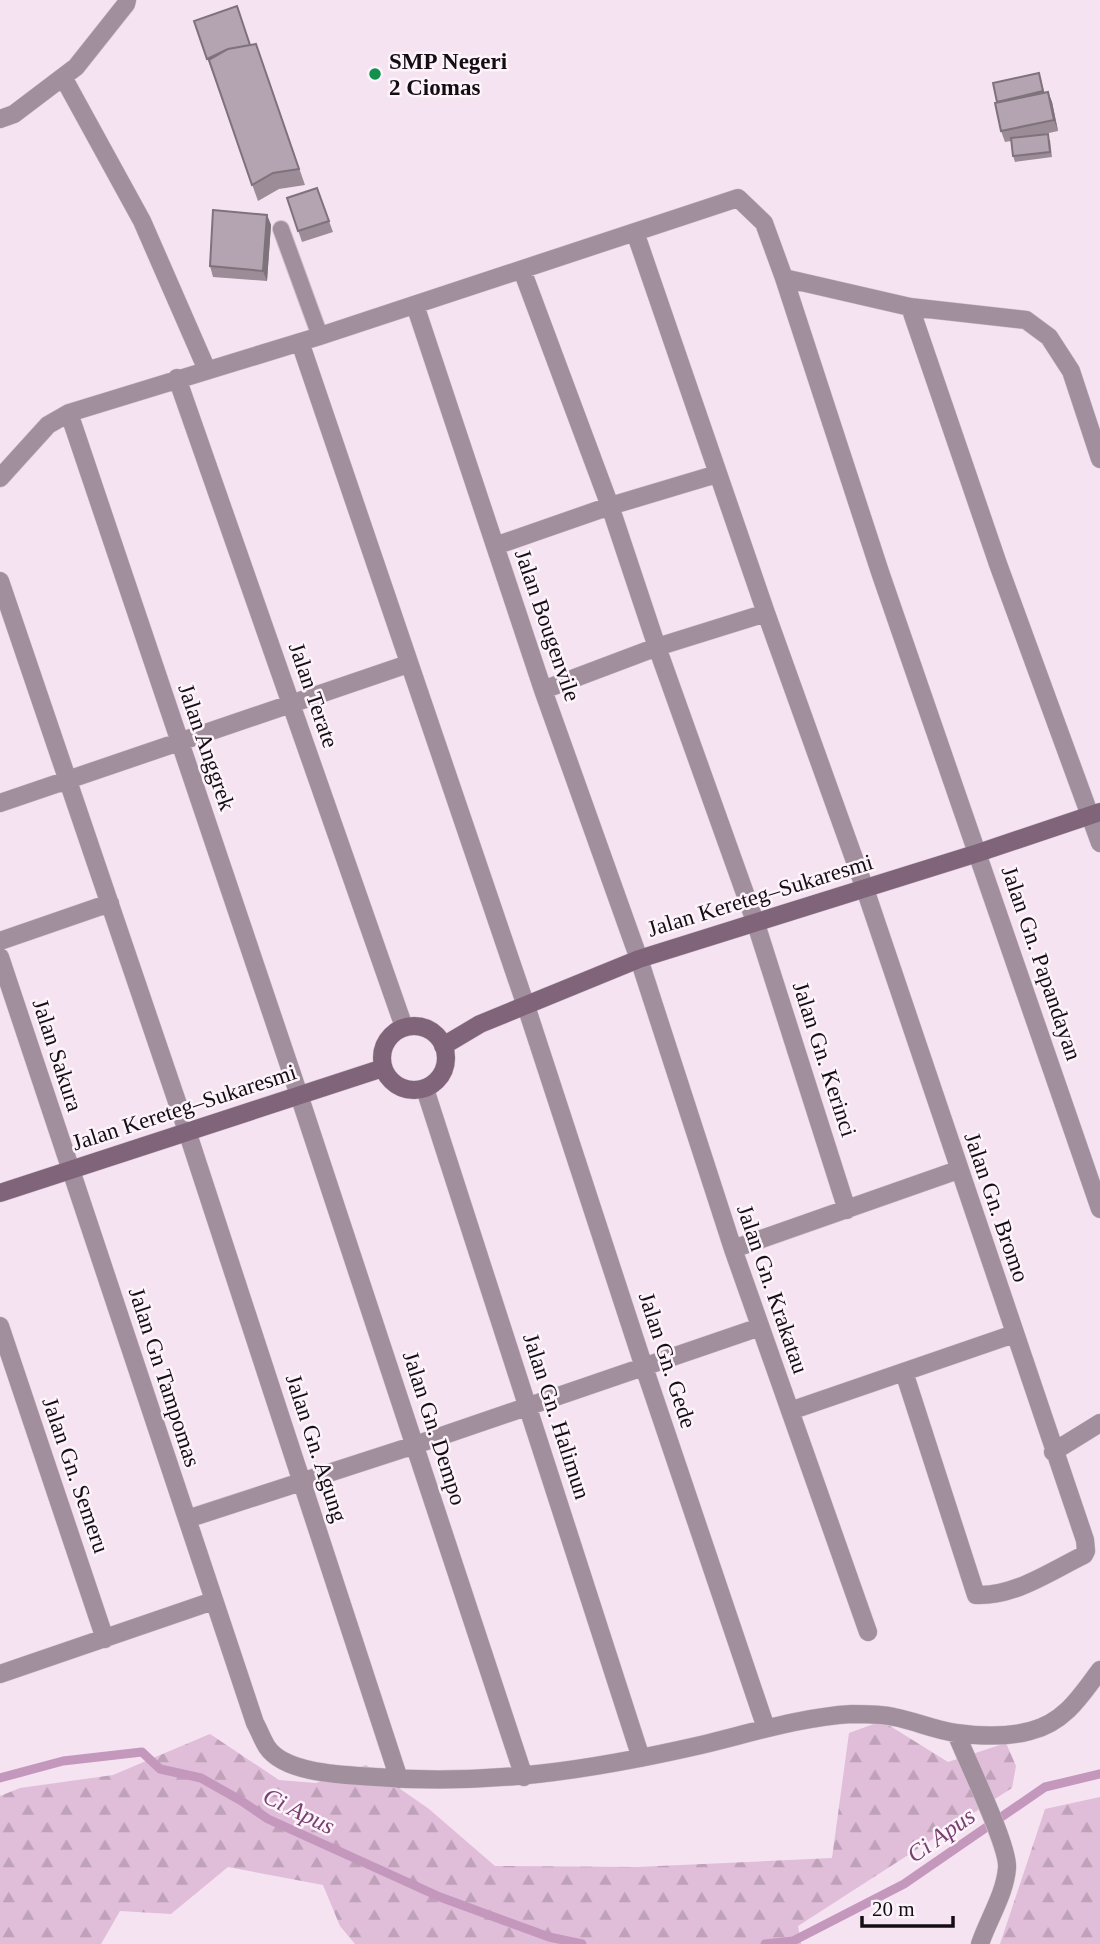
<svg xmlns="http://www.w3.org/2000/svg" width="1100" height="1944" font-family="'Times New Roman',serif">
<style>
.forest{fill:url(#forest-firs)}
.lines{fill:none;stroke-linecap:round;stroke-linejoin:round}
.stream{stroke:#c498bc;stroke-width:9}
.lane-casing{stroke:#d1c1cd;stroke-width:18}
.street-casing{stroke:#d1c1cd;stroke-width:19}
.secondary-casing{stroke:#d1c1cd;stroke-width:19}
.lane{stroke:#a28f9e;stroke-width:16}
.street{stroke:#a28f9e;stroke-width:18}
.secondary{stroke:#7f647a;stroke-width:18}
.wall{fill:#9b8c97}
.shaded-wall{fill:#7e727b}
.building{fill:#b4a3b0;stroke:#7e727b;stroke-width:2}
.poi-dot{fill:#10904c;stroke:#fdf3fb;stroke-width:2.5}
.labels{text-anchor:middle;stroke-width:5;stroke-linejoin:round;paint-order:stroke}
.poi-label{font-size:23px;font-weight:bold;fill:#140e13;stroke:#fdf3fb;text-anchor:start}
.street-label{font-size:23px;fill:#140e13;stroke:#fdf3fb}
.water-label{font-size:24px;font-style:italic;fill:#784070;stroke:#fdf3fb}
</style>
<defs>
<pattern id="forest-firs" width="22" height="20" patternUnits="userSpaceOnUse" patternTransform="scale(1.75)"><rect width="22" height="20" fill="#e0bdd9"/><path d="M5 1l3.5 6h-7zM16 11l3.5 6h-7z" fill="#bfa1b9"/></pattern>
</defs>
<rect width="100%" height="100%" fill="#f5e3f1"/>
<path class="forest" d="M882,1721L948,1762L1006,1743L1016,1766L1012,1788L798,1926L801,1944H355L340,1926L323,1885L228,1867L171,1914L120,1911L101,1944H0V1796L20,1788L113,1775L210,1734L279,1780L316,1783L366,1765L429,1809L495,1866L637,1867L832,1858L849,1733Z
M1100,1797V1944H1000L1045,1809Z"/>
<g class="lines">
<path class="stream" d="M0,1778L63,1761L142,1752L160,1769L201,1778L240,1800L268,1819L440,1897L549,1937L582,1944
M765,1944L793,1941L904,1884L1045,1787L1100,1774"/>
<defs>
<path id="lane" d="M281,229L320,336"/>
<path id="street" d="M63,77L142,221L207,370
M0,119L14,114L76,67L126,4L127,0
M635,232L766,613L865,889L1085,1540L1086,1551L1084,1555C1051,1571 1014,1597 976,1595L904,1372
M522,270L610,506L657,647L756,924L847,1210
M784,278L910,307L1026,320L1049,337L1071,371L1100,459
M415,305L543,690L639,959L733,1249L868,1632
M910,307L998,564L1100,843
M300,342L526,1006L644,1367L766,1728
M177,378L404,1027
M69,413L299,1095L524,1777
M0,478L48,425L69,413L320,336L738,198L764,223L784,278L880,572L1100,1209
M495,546L610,506L717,474
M0,581L187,1131L399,1779
M543,690L657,647L766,613
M0,803L408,664
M0,941L110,903
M0,957L255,1723C259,1730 262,1739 267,1747C285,1774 345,1775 375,1777C488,1786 592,1770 701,1745C751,1733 801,1717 852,1714C865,1714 881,1714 894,1717C915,1721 935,1730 956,1733C978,1736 1008,1737 1030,1731C1064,1723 1081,1696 1100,1670
M425,1089L641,1758
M733,1249L958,1170
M0,1326L105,1639
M790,1411L1014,1334
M1053,1452L1100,1423
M187,1519L415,1445L760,1327
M0,1674L213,1601
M956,1733C966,1759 1009,1846 1007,1868C1005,1894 988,1920 980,1944"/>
<path id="secondary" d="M382 1058a32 32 0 1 1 64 0a32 32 0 1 1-64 0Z
M443,1046L480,1024L639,959L978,853L1100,812
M0,1193L383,1068"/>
</defs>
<use href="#lane" class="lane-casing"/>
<use href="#street" class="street-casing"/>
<use href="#secondary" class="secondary-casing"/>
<use href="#lane" class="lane"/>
<use href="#street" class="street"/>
<use href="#secondary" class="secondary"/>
</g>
<path class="wall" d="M194,21L250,45L256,44L305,185L279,189L258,201Z
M1041,79L1044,92H1048L1052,102L1058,131L1035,136L1050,140L1052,157L1015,162L1013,156L1011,141L1005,142L1001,131Z
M317,188L333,232L302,242L287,198Z
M267,215L271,225L267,281L213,277L210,266Z"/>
<path class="shaded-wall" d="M1048,92L1052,102L1058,131L1054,120Z
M267,215L271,225L267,281L263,271Z"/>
<path class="building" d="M237,6L250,45L228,49L207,59L194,21Z
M256,44L299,169L273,173L252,185L209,60L228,49Z
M1039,73L1043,91L997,102L993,83Z
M1048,92L1054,120L1001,131L995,103Z
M1048,134L1050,152L1013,156L1011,138Z
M317,188L329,221L298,231L287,198Z
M213,210L267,215L263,271L210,266Z"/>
<circle class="poi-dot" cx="375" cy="74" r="7"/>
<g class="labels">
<g class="poi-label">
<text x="389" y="69">SMP Negeri<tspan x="389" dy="26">2 Ciomas</tspan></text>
</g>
<g class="street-label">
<text transform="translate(548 625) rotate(71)" y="8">Jalan Bougenvile</text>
<text transform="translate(314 695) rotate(71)" y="8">Jalan Terate</text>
<text transform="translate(207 747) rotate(71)" y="8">Jalan Anggrek</text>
<text transform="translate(760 895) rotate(-17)" y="8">Jalan Kereteg–Sukaresmi</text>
<text transform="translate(1042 963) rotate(71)" y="8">Jalan Gn. Papandayan</text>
<text transform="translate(58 1055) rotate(72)" y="8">Jalan Sakura</text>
<text transform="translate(825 1059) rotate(72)" y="8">Jalan Gn. Kerinci</text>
<text transform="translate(184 1107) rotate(-18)" y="8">Jalan Kereteg–Sukaresmi</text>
<text transform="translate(997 1207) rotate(71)" y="8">Jalan Gn. Bromo</text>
<text transform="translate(773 1289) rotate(71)" y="8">Jalan Gn. Krakatau</text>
<text transform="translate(668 1360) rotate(72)" y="8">Jalan Gn. Gede</text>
<text transform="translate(165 1377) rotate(72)" y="8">Jalan Gn Tampomas</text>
<text transform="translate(557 1416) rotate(72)" y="8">Jalan Gn. Halimun</text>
<text transform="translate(435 1428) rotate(72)" y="8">Jalan Gn. Dempo</text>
<text transform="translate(317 1448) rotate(72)" y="8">Jalan Gn. Agung</text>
<text transform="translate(76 1475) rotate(71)" y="8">Jalan Gn. Semeru</text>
</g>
<g class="water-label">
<text transform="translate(299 1811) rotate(26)" y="8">Ci Apus</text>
<text transform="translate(941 1835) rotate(-35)" y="8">Ci Apus</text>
</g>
</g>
<path d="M862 1916v10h91v-10" fill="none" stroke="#140e13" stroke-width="3.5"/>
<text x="872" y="1916" font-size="21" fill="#140e13" stroke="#fdf3fb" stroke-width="5" paint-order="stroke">20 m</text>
</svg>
